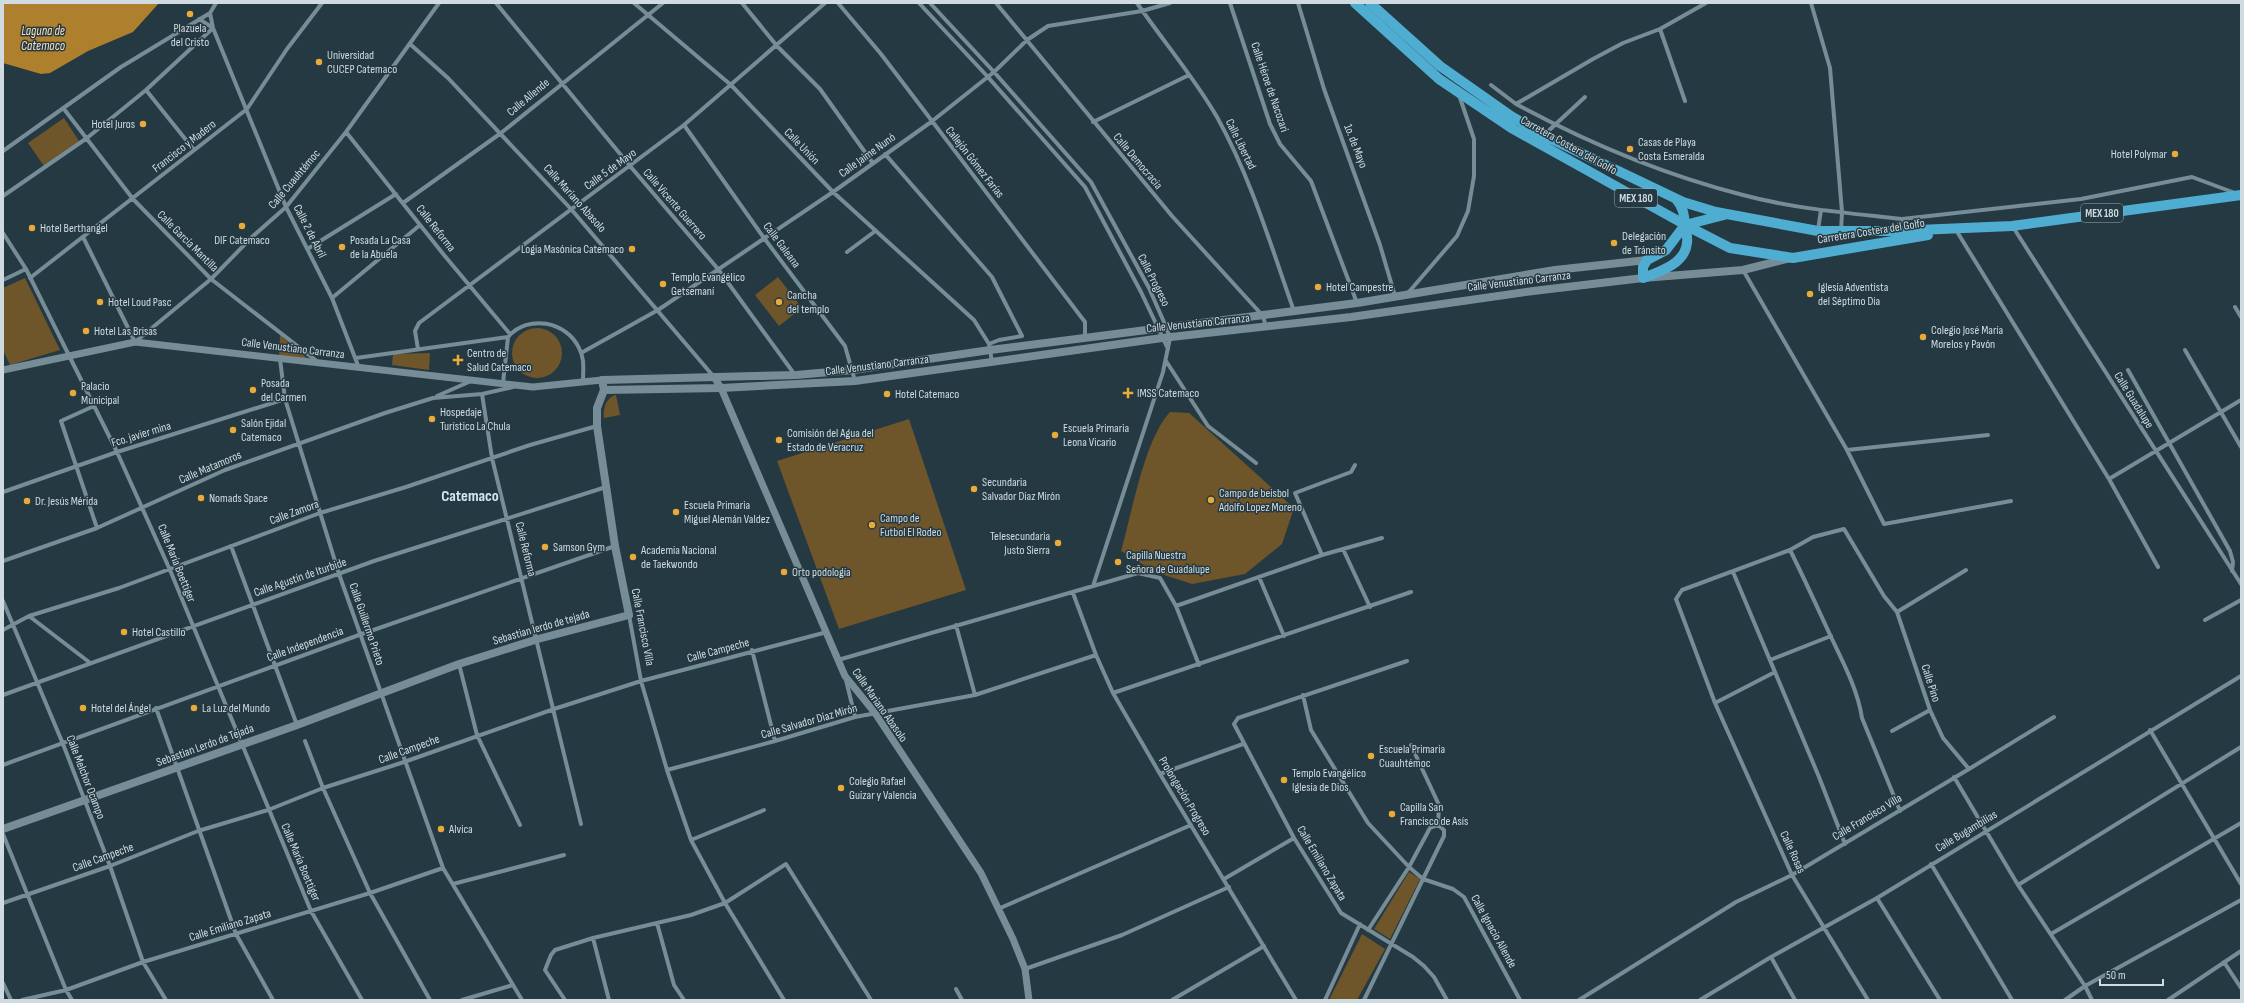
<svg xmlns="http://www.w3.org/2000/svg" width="2244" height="1003" font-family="'Sofia Sans Condensed',sans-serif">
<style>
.green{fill:#6f552a}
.water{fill:#ae802d}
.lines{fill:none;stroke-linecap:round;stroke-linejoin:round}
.minor{stroke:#768c97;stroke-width:4}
.tertiary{stroke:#768c97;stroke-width:7}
.secondary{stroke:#768c97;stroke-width:8}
.primary{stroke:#4fadd1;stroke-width:10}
.poi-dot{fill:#e9ab38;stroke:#253942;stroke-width:1.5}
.labels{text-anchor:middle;stroke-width:3;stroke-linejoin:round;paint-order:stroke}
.shield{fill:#253942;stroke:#9caab1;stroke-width:1}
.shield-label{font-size:11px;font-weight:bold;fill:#cfdbe1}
.poi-label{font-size:12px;fill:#cfdbe1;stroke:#253942;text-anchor:start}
.street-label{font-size:12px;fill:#cfdbe1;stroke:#253942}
.water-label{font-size:13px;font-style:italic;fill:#f9e0ba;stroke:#253942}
.district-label{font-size:16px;font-weight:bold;fill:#d0e8f4;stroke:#253942}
</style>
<rect width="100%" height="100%" fill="#253942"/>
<path class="green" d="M64,118L79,141L44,166L28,143Z
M778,277L802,308L779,326L755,295Z
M25,278L60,350L10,365L3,350V288Z
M512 353a25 25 0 1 1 50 0a25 25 0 1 1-50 0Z
M280,335L308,359L279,357Z
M430,353L429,370L392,365L393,354Z
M616,395L620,415L604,418C603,409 606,397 616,395Z
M1170,412L1189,413L1294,508L1282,544L1245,574L1192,584L1155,572L1121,551C1132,513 1144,440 1170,412Z
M909,419L966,590L839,629L777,461Z
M1409,872L1420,879L1390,939L1374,929Z
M1362,934L1385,949L1357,1000H1329Z"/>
<path class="water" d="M3,3H159L133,32L88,51L50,73L41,74L3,63Z"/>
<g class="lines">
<path class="minor" d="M496,3L630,166L718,269L795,375
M634,3L731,85L833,192L974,320L989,344L992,362
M742,3L777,46L820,89L872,162
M838,3L881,54L1085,322V338
M919,3L987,76L1085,187L1141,292L1168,349
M930,3L994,72L1091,182L1149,288L1167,329L1170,338L1163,372L1093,586
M996,3L1172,216L1263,316L1266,327
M1137,3C1163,41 1194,77 1217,117C1251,178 1271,246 1294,311
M1230,3L1270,124L1280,144L1311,181L1357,303
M1298,3L1324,89L1380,245L1395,296
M1811,3L1830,68L1842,212L1841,231
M210,13L213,28L286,207L332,298L359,368
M1660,29L1685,101
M410,44L448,78L571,209L714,377
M1491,85L1516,104L1593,59L1623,43L1660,29L1706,3
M146,90L194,150
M1516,104C1588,143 1664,175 1743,195C1795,209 1849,213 1902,219
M64,109L133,199L211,279L318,362
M1093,122L1189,75
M684,125L764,238L845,346L855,381
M346,132L444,255L510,334
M1545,134L1585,97
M3,151L121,67L210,13L216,3
M885,154L992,277L1022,336L999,340L989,344
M3,196L87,138L146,90L213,28L199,19
M403,203L501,133L663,3
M2013,227L2241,584
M1896,229L1902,219L2081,199L2192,177L2235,193
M1818,230L1821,210
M1956,230L2109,479L2158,567
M3,233L26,269L117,452L170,570L311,911L362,1000
M83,237L135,342L211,279L252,237L286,207L346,132L439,3
M309,248L396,194
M847,252L874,232
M1743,270L1847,450L1884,524L2011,501
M30,278L247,109L287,49L322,3
M3,280L26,269
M1408,293L1457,236L1468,211L1474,176V139L1459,95
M332,298L420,225
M2235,307L2241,317
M418,349L415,331L419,323L684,125L825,3
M2185,350L2241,447
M581,353L658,310L833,192L931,122L994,72L1027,40L1048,26L1142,11L1170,3
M356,358L508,337
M280,359L285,399L339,574L443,868L522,1000
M1166,361L1208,426L1256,463
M2128,370L2230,551L2233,562L2232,571
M503,383L508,337C528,314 566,321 579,348C585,358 583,370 583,382
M482,394L492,458L581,824
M437,396L471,381
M94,406L61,421L97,528
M1847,450L1988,435
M2109,479L2241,400
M3,492L117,452L285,399
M231,546L297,725
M1343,549L1370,607
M1790,550C1805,580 1818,609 1832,639C1844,664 1858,691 1862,718L1900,811
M1322,555L1295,493L1351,472L1355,465
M3,561L97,528L225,470L385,413L433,398L482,394L513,387
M1733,572L1819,777L1845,844
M1259,577L1284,636
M1073,593L1096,655L1113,693L1160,774L1296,1000
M3,601L63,744L110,866L143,962L166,1000
M1176,606L1322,555L1382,538
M1897,612L1966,570
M629,615L641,681L667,770L691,840L725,903L784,1000
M29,616L89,662
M2205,620L2241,600
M956,625L975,695
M3,630L29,616L119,588L320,513L406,487L530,445L597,426
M752,650L775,741
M838,660L1138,573L1160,578L1176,606L1199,665
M1770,660L1831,636
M1407,661L1238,718L1234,724L1294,838L1341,913L1413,957L1424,966L1434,977L1447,1000
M459,664L477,735L520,825
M846,680L855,717
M1113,693L1411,592
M3,695L374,561L606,487
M1303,695L1311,730L1368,823L1409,867L1423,879L1453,889L1464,897L1520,1000
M1715,703L1775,672
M156,708L236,934L273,1000
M2150,730L2241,884
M1892,731L1930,710
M305,741L323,788L370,893L430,1000
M3,765L359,635L615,546
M1969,769L2054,717
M667,770L775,741L855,717L975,695L1096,655
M1160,774L1243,744
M1954,777L2018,885L2085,986L2092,1000
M3,834L66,990L72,1000
M691,840L764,810
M1931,864L2012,1000
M1224,879L1294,838
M453,884L564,855
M2018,885L2241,747
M1877,898L1940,1000
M3,903L110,866L198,831L268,810L323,788L404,762L554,709L641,681L827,632
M998,909L1191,825
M657,923L674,985L684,1000
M1368,930L1409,867L1430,828L1438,825
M2051,934L2241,823
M593,938L609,1000
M1771,957L1795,1000
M2224,962L2241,988
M1025,969L1122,935L1229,887
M3,983L11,1000
M956,989L962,1000
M22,1000L66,990L143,962L370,893L443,868
M462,1000L513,985
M565,1000L545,970L551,955L555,950L593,938L691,915L725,903L786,864L871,1000
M1172,1000L1264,946
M1325,1000L1360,924
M1364,1000L1444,836V830L1438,825L1439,805L1411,745
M1579,1000L1736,902L1792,875L1969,769L1943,738L1930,710L1897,612L1884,596L1844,529L1813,537L1790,550L1682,590L1676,599L1715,703L1792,875L1868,1000
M1700,1000L1771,957L1877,898L2241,676
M2065,1000L2085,986L2241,900
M2168,1000L2241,951"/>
<path class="tertiary" d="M3,370L135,342L533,387L602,380
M714,377L721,388L845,676L875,713L981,873L1013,939L1025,969L1029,1000"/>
<path class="secondary" d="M604,390L721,388L855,381L1162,338L1351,317L1533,291L1643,278L1743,270L1790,258
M604,390L602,380L796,375L853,370L990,350L1357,303L1555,270L1647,260
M3,829L297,725L459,664L538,639L629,615L615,546L597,426V408L604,390"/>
<path class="primary" d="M1355,3L1439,79L1513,129L1691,228L1730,248L1793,258L1928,235
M1370,3L1440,66L1511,116L1543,135L1683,202L1716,212L1818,231H1894L2012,226L2241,195
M1676,199C1683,207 1684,214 1685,225C1686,231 1688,237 1687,243C1685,264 1659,272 1643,278V267L1647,260L1666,250L1685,225L1724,215"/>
</g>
<g class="poi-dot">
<circle cx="190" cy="14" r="4"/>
<circle cx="319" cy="62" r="4"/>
<circle cx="143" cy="124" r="4"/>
<circle cx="1630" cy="149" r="4"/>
<circle cx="2175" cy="154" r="4"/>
<circle cx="242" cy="226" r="4"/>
<circle cx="32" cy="228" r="4"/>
<circle cx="1614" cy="243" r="4"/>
<circle cx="342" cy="247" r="4"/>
<circle cx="632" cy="249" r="4"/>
<circle cx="663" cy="284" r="4"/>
<circle cx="1318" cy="287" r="4"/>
<circle cx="1810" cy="294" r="4"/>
<circle cx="100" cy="302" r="4"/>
<circle cx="779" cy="302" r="4"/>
<circle cx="86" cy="331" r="4"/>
<circle cx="1923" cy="337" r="4"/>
<path d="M456 354h4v4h4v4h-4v4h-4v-4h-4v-4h4z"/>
<circle cx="253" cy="390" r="4"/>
<circle cx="73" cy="393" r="4"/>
<path d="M1126 387h4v4h4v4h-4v4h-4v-4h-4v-4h4z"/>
<circle cx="887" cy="394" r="4"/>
<circle cx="432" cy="419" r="4"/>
<circle cx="233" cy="430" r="4"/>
<circle cx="1055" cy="435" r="4"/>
<circle cx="779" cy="440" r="4"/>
<circle cx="974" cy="489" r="4"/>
<circle cx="201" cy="498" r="4"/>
<circle cx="1211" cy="500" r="4"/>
<circle cx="27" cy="501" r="4"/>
<circle cx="676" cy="512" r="4"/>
<circle cx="872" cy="525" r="4"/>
<circle cx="1058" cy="543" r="4"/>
<circle cx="545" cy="547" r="4"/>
<circle cx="633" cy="557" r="4"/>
<circle cx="1118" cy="562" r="4"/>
<circle cx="784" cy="572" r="4"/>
<circle cx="124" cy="632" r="4"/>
<circle cx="83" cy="708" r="4"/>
<circle cx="194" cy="708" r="4"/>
<circle cx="1371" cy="756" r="4"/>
<circle cx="1284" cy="780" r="4"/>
<circle cx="841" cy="788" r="4"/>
<circle cx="1392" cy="814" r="4"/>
<circle cx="441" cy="829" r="4"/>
</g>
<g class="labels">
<g class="shield">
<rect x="1615" y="189" width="42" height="18" rx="3"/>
<rect x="2081" y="204" width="42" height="18" rx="3"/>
</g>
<g class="shield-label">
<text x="1636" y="202">MEX 180</text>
<text x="2102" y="217">MEX 180</text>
</g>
<g class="poi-label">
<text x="190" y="32" text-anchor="middle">Plazuela<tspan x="190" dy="14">del Cristo</tspan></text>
<text x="327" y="59">Universidad<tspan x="327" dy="14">CUCEP Catemaco</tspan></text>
<text x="135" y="128" text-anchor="end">Hotel Juros</text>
<text x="1638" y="146">Casas de Playa<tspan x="1638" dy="14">Costa Esmeralda</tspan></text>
<text x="2167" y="158" text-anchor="end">Hotel Polymar</text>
<text x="40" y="232">Hotel Berthangel</text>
<text x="1622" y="240">Delegación<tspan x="1622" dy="14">de Tránsito</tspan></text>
<text x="242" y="244" text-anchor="middle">DIF Catemaco</text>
<text x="350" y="244">Posada La Casa<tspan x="350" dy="14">de la Abuela</tspan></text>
<text x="624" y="253" text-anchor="end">Logia Masónica Catemaco</text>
<text x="671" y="281">Templo Evangélico<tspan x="671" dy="14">Getsemaní</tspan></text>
<text x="1326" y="291">Hotel Campestre</text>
<text x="1818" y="291">Iglesia Adventista<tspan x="1818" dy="14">del Séptimo Día</tspan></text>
<text x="787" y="299">Cancha<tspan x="787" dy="14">del templo</tspan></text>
<text x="108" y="306">Hotel Loud Pasc</text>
<text x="1931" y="334">Colegio José María<tspan x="1931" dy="14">Morelos y Pavón</tspan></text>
<text x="94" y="335">Hotel Las Brisas</text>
<text x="467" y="357">Centro de<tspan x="467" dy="14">Salud Catemaco</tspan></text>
<text x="261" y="387">Posada<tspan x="261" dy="14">del Carmen</tspan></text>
<text x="81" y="390">Palacio<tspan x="81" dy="14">Municipal</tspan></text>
<text x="1137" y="397">IMSS Catemaco</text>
<text x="895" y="398">Hotel Catemaco</text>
<text x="440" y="416">Hospedaje<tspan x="440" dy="14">Turístico La Chula</tspan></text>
<text x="241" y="427">Salón Ejidal<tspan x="241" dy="14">Catemaco</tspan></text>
<text x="1063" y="432">Escuela Primaria<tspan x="1063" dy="14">Leona Vicario</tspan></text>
<text x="787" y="437">Comisión del Agua del<tspan x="787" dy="14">Estado de Veracruz</tspan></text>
<text x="982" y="486">Secundaria<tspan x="982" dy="14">Salvador Díaz Mirón</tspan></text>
<text x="1219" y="497">Campo de beisbol<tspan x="1219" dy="14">Adolfo Lopez Moreno</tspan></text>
<text x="209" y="502">Nomads Space</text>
<text x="35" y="505">Dr. Jesús Mérida</text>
<text x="684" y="509">Escuela Primaria<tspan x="684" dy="14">Miguel Alemán Valdez</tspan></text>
<text x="880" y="522">Campo de<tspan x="880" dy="14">Futbol El Rodeo</tspan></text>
<text x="1050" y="540" text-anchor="end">Telesecundaria<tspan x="1050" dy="14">Justo Sierra</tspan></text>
<text x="553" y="551">Samson Gym</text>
<text x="641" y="554">Academia Nacional<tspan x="641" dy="14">de Taekwondo</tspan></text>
<text x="1126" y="559">Capilla Nuestra<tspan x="1126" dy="14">Señora de Guadalupe</tspan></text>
<text x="792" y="576">Orto podología</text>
<text x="132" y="636">Hotel Castillo</text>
<text x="91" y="712">Hotel del Ángel</text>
<text x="202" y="712">La Luz del Mundo</text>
<text x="1379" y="753">Escuela Primaria<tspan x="1379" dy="14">Cuauhtémoc</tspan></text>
<text x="1292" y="777">Templo Evangélico<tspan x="1292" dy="14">Iglesia de Dios</tspan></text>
<text x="849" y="785">Colegio Rafael<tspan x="849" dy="14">Guizar y Valencia</tspan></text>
<text x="1400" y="811">Capilla San<tspan x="1400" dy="14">Francisco de Asís</tspan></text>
<text x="449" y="833">Alvica</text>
</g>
<g class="street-label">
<text transform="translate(1270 87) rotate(71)" y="4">Calle Héroe de Nacozari</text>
<text transform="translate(528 97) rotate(-40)" y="4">Calle Allende</text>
<text transform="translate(1241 144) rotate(64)" y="4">Calle Libertad</text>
<text transform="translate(1569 145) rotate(29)" y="4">Carretera Costera del Golfo</text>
<text transform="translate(184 146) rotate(-38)" y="4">Francisco y Madero</text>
<text transform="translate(802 146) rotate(46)" y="4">Calle Unión</text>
<text transform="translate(1356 146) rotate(69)" y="4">1o. de Mayo</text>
<text transform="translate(867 155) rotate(-36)" y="4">Calle Jaime Nunó</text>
<text transform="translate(1138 161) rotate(50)" y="4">Calle Democracia</text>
<text transform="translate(975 162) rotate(52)" y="4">Callejón Gómez Farías</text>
<text transform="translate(610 169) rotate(-36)" y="4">Calle 5 de Mayo</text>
<text transform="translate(294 179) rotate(-50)" y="4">Calle Cuauhtémoc</text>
<text transform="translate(575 198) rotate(48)" y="4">Calle Mariano Abasolo</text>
<text transform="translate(675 204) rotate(49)" y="4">Calle Vicente Guerrero</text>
<text transform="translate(436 228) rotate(52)" y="4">Calle Reforma</text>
<text transform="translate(310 231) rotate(63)" y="4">Calle 2 de Abril</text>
<text transform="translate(1871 231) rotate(-9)" y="4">Carretera Costera del Golfo</text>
<text transform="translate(188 241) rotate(45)" y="4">Calle García Mantilla</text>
<text transform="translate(782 245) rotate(53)" y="4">Calle Galeana</text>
<text transform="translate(1154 280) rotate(63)" y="4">Calle Progreso</text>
<text transform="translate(1519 281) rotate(-7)" y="4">Calle Venustiano Carranza</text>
<text transform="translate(1198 323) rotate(-6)" y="4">Calle Venustiano Carranza</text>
<text transform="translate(293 348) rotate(7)" y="4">Calle Venustiano Carranza</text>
<text transform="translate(877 365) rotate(-7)" y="4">Calle Venustiano Carranza</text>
<text transform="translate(2134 400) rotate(58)" y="4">Calle Guadalupe</text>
<text transform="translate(141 434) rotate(-17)" y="4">Fco. javier mina</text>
<text transform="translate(210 467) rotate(-23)" y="4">Calle Matamoros</text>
<text transform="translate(294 512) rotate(-20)" y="4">Calle Zamora</text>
<text transform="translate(526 549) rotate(76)" y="4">Calle Reforma</text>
<text transform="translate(177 563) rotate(68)" y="4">Calle María Boettiger</text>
<text transform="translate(300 577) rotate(-19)" y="4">Calle Agustín de Iturbide</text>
<text transform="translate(367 624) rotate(71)" y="4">Calle Guillermo Prieto</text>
<text transform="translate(541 627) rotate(-16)" y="4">Sebastian lerdo de tejada</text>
<text transform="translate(643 627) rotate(79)" y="4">Calle Francisco Villa</text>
<text transform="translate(305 644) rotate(-20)" y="4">Calle Independencia</text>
<text transform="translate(718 650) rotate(-15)" y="4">Calle Campeche</text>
<text transform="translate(1931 683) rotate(72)" y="4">Calle Pino</text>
<text transform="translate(880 705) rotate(55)" y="4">Calle Mariano Abasolo</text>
<text transform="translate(809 721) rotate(-16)" y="4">Calle Salvador Díaz Mirón</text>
<text transform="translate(205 745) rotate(-20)" y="4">Sebastian Lerdo de Tejada</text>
<text transform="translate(409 749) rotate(-20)" y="4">Calle Campeche</text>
<text transform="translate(86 777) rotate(69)" y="4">Calle Melchor Ocampo</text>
<text transform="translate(1185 796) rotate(59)" y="4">Prolongación Progreso</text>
<text transform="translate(1867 817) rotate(-31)" y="4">Calle Francisco Villa</text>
<text transform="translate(1966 831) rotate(-31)" y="4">Calle Bugambilias</text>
<text transform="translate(1793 852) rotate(65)" y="4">Calle Rosas</text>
<text transform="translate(103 857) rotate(-20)" y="4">Calle Campeche</text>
<text transform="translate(301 862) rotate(67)" y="4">Calle María Boettiger</text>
<text transform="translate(1322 863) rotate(59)" y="4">Calle Emiliano Zapata</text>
<text transform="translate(230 925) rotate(-17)" y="4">Calle Emiliano Zapata</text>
<text transform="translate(1494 931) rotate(61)" y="4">Calle Ignacio Allende</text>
</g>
<g class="water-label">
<text x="43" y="35">Laguna de<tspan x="43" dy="15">Catemaco</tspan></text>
</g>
<g class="district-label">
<text x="470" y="501">Catemaco</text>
</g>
</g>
<rect width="2244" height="1003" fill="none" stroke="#cfdbe1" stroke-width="8"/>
<path d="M2100 979v6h63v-6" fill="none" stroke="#cfdbe1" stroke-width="2"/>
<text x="2106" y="979" font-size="12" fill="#cfdbe1" stroke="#253942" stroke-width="3" paint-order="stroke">50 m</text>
</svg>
